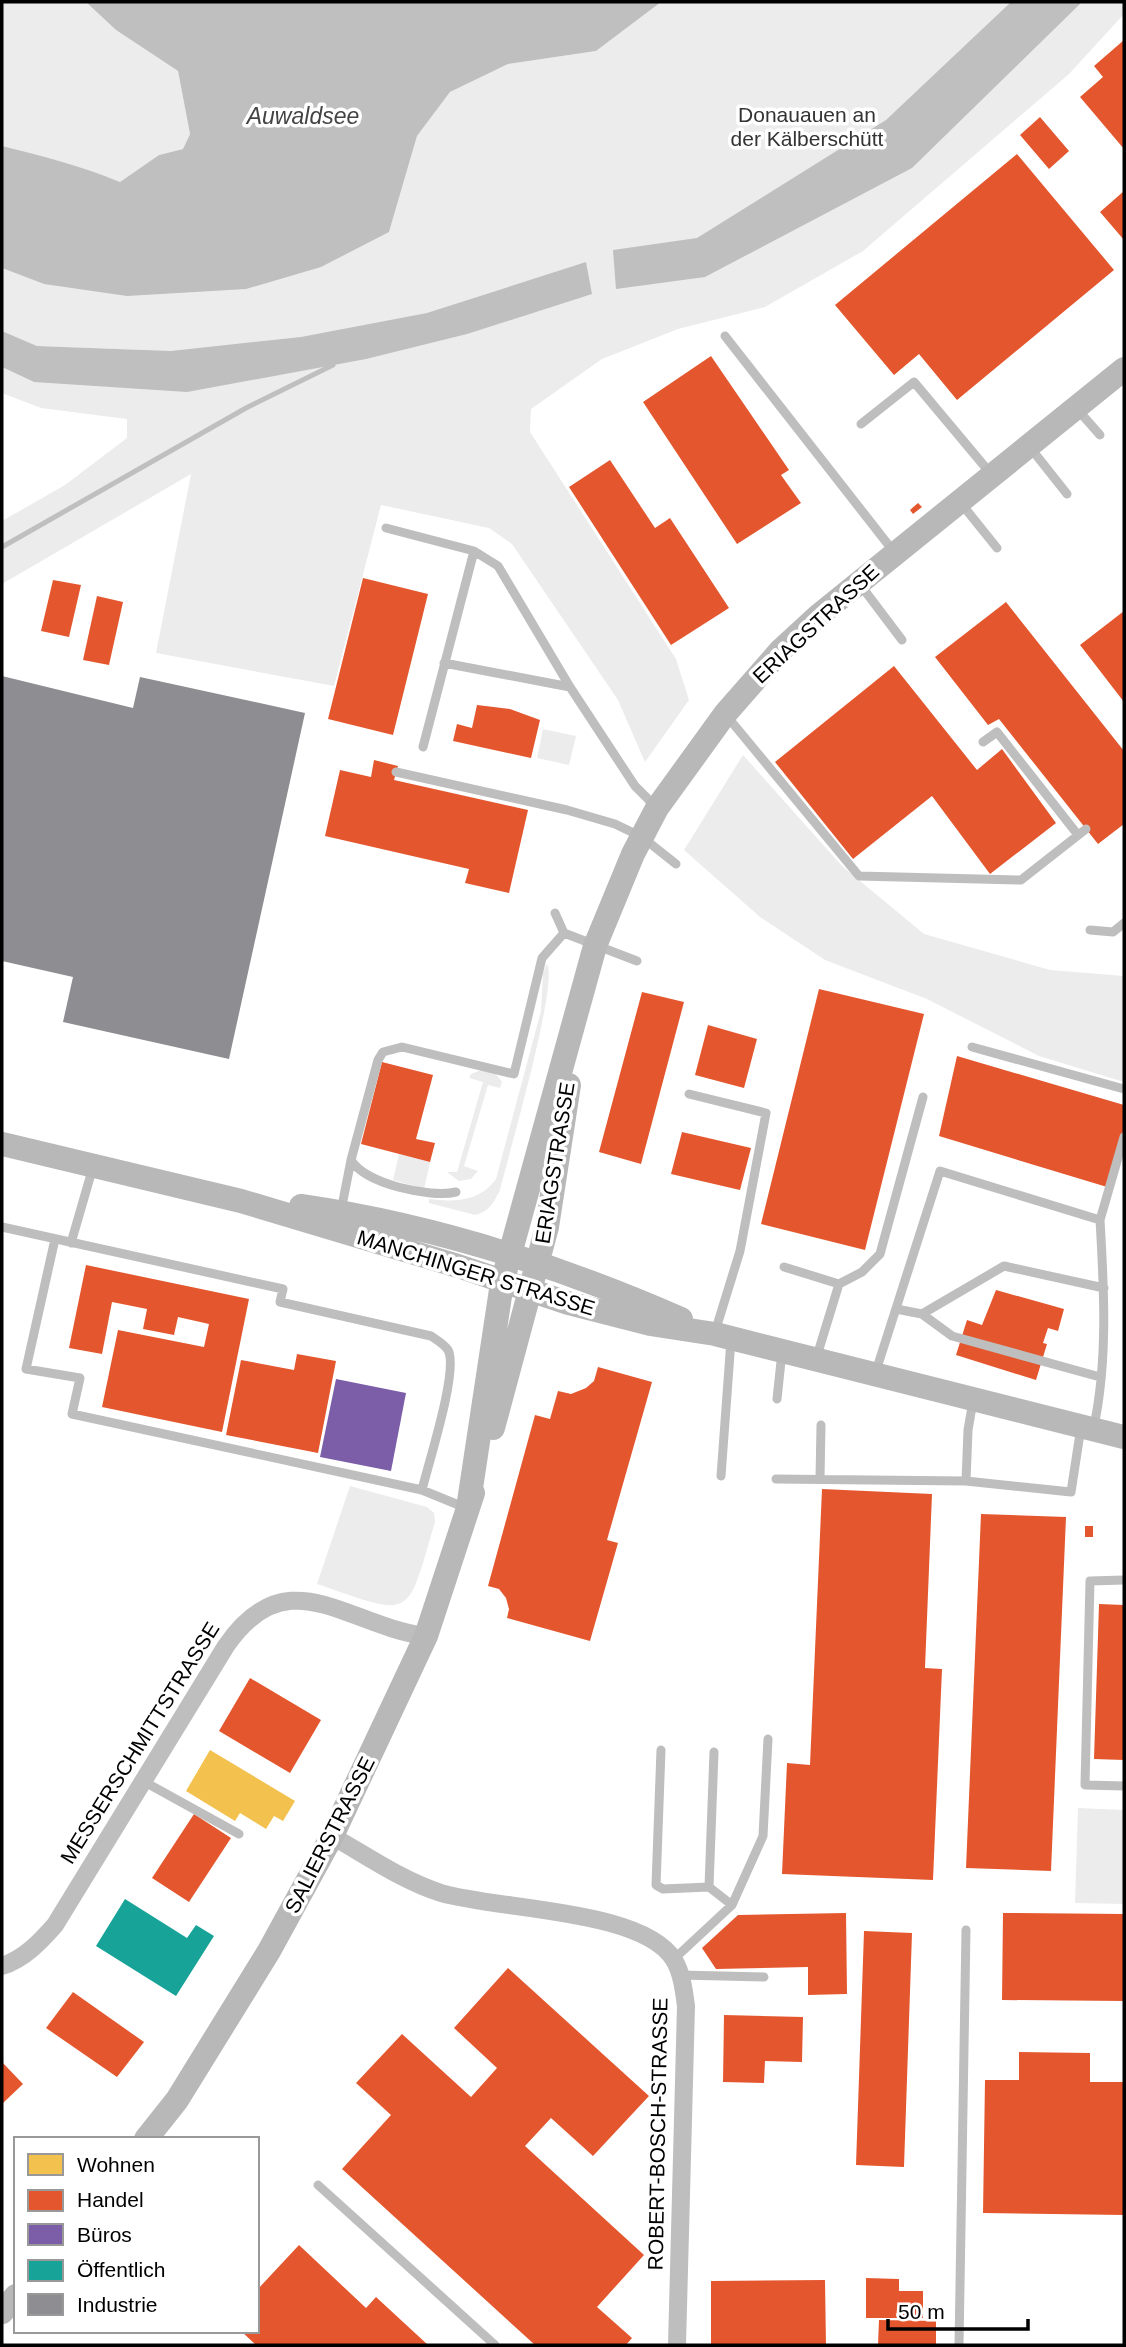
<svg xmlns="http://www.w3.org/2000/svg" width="1126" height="2347" font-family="Helvetica,sans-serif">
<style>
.green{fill:#ececec}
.water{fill:#bfbfbf}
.homes{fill:#f2c14e}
.shops{fill:#e4572e}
.offices{fill:#7b5ea7}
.public{fill:#17a398}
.industry{fill:#8d8d92}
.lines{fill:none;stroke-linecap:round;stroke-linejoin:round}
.stream{stroke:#bfbfbf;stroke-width:5}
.lane{stroke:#bebebe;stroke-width:9}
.street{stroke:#bebebe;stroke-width:18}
.secondary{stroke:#b8b8b8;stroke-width:24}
.labels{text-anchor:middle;stroke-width:7;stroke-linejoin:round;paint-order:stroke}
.park-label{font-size:21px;fill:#333;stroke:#fff}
.street-label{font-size:21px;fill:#000;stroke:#fff}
.water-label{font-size:23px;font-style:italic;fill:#444;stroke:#fff}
</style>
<rect width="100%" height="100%" fill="#fff"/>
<path class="green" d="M2,2H86L116,30L178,71L190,134L183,149L159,155L120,182C82,166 42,156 2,146Z
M661,2H1124V14L1069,74L863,251L765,307L678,329L602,359L531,409L530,432L676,659L689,700L645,762L618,700L512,544L489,528L381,505L334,686L156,653L191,474L2,584V521L65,485L127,438V419L41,408L2,393V367L34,382L144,350L37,346L2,331V268L44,284L389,232L417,136L450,92L508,64L596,51Z
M543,729L576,736L569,765L537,758Z
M743,755L842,866L924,934L1050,970L1124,976V1082L1039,1056L927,999L825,960L760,917L684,850Z
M547,964C559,982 508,1157 500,1190C494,1202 489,1212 475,1215L429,1203V1199C455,1202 479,1202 496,1179L541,1011L543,972Z
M481,1070L495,1073L502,1082L500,1088L488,1085L464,1166L478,1171L471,1179L459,1181L447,1172H457L483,1082L469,1078L471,1074Z
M399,1154L430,1162L424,1189L393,1180Z
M350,1486L427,1507L434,1513L435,1522C406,1620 415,1618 317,1584Z
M1078,1808L1124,1810V1904L1075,1903Z"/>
<path class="water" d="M86,2H661L596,51L508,64L450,92L417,136L389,232L321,267L246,289L127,296L44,284L2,268V146C42,156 82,166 120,182L159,155L183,149L190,134L178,71L116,30Z
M1011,2H1082L912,168L705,277L616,289L613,250L697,238L886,120Z
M586,262L592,294L467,334L366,359L187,392L34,382L2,367V331L37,346L171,351L301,337L427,313Z"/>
<path class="homes" d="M210,1750L295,1801L283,1821L274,1816L266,1829L240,1813L235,1821L186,1791Z"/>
<path class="shops" d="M1124,40V149L1080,97L1103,77L1094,66Z
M1040,117L1069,151L1049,169L1020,135Z
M1017,154L1114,270L957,400L919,354L894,375L835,305Z
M1124,191V240L1100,212Z
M711,356L789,470L781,475L801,503L737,544L643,402Z
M610,460L655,528L670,518L729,608L671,645L569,487Z
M918,503L922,507L913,514L910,510Z
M363,578L428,594L393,735L328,719Z
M53,580L81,585L69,637L41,631Z
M97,596L123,602L109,665L83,660Z
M1006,602L1124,751V824L1098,844L999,719L988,725L935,657Z
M1124,611V702L1080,645Z
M894,666L977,770L1002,749L1056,823L990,874L932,796L853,859L775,762Z
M477,705L510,709L540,720L531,758L453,741L457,724L472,728Z
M374,760L398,766L394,780L528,810L509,893L465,883L469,869L325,836L340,770L371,777Z
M819,989L924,1014L865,1250L761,1224Z
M642,992L684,1002L641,1164L599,1152Z
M708,1025L757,1039L744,1088L695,1075Z
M957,1056L1124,1105V1129L1107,1187L939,1136Z
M382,1062L433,1075L416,1139L435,1143L430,1162L361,1144Z
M682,1132L751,1148L740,1190L671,1174Z
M86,1265L249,1299L222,1432L102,1407L118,1330L204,1347L209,1324L178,1317L174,1335L143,1329L147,1309L112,1302L102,1354L69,1348Z
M996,1290L1064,1309L1058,1331L1048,1328L1043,1343L1047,1344L1036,1380L956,1355L967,1320L982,1325Z
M297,1354L336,1361L318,1453L226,1435L241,1360L294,1370Z
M598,1367L652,1382L607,1540L618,1543L590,1641L507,1618L509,1609L506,1598L499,1589L488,1586L535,1415L550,1419L558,1391L571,1394L586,1388L594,1381Z
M822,1489L932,1494L925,1668L942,1669L933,1880L782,1874L787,1763L810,1765Z
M981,1514L1066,1517L1051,1871L966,1868Z
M1085,1526H1093V1537H1085Z
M1099,1604L1124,1605V1760L1094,1759Z
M250,1678L321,1720L290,1773L219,1731Z
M194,1814L231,1838L189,1902L152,1878Z
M846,1913L847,1994L808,1995V1967L716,1969L702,1948L738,1915Z
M1003,1913L1124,1914V2001L1002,2000Z
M864,1931L912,1933L904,2167L856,2165Z
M508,1968L649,2096L593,2156L551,2118L525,2146L644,2255L597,2307L632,2338L626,2345H535L342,2169L391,2115L356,2083L402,2034L471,2097L497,2068L454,2028Z
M73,1992L144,2042L117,2077L46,2028Z
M724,2015L803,2017L802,2062L765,2061L764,2083L723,2082Z
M1019,2052L1090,2053V2082H1124V2215L983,2213L985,2080H1019Z
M2,2062L23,2084L2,2104Z
M299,2245L366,2308L376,2297L428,2345H256L241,2331H257V2290Z
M866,2278L899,2279V2291H923V2318H866Z
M825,2280L826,2345H711V2281Z
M879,2320L936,2321V2345H878Z"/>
<path class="offices" d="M336,1379L406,1393L391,1471L320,1457Z"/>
<path class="public" d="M125,1899L187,1938L196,1925L214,1936L176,1996L96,1946Z"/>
<path class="industry" d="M2,676L133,708L140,677L305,713L229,1059L63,1022L73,977L2,961Z"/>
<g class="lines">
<path class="stream" d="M2,547L246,408L333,365"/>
<path class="lane" d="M725,336L894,552
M1077,409L1100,435
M861,424L914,382L991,474
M1029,446L1067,494
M960,502L997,548
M386,528L474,551
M859,583L902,640
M444,663L570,687L635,786L656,807
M726,715L859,876L1021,880L1086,829
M983,742L997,732L1078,835
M423,747L474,551L498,566L570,687
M396,772L567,810L615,824L642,837L676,864
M555,913L564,933L637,961
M1090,930L1113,932L1124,923
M972,1047L1124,1089
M689,1094L766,1113L740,1251L715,1332
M351,1160C365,1184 430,1198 456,1192
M341,1211L351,1160L378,1060L383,1052L402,1047L514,1074L542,958L564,933
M1100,1220L1124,1137
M2,1227L283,1289L280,1302L431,1336C437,1340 444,1344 448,1350C459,1370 428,1464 422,1490
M55,1239L26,1369L80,1378L72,1414L422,1490L466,1508
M71,1243L93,1167
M784,1267L839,1284L816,1359
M839,1284L862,1272L880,1254L923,1097
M896,1309L922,1314L1004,1266L1104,1288
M922,1314L952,1336L1100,1377
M876,1371L940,1171L1100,1220C1104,1288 1108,1360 1094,1426
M777,1399L782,1352
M973,1401L968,1430L966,1481L1071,1492L1081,1427
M721,1476L731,1340
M776,1479L966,1481
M820,1479L821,1425
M1124,1580L1090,1581L1085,1785L1124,1786
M661,1750L656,1885L663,1889L709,1887L732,1905
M143,1781L239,1834
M709,1887L714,1752
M674,1959L732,1905L763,1836L768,1739
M680,1975L764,1977
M318,2185L495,2345
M959,2345L966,1930"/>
<path class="street" d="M332,1836C367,1856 403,1881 441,1893C498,1910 644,1909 674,1960C682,1973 684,1991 686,2006L677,2345
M2,1966C24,1959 40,1942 55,1925L226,1646C288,1556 346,1626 426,1636"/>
<path class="secondary" d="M2,1144L241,1201L458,1266L568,1303L650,1324L715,1334L1124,1437
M301,1206C432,1225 560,1266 681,1319
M493,1428L547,1227L569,1085
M468,1508L502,1283L595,946L633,854L657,808L725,714L781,650L818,616L1124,369
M146,2139L177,2100L269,1951L332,1836L426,1636L473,1493
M2,2312L16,2296"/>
</g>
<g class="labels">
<g class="park-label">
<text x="807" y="122">Donauauen an<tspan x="807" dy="24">der Kälberschütt</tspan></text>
</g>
<g class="street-label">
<text transform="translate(816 624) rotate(-43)" y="7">ERIAGSTRASSE</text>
<text transform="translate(555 1163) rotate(-81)" y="7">ERIAGSTRASSE</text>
<text transform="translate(476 1273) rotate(17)" y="7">MANCHINGER STRASSE</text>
<text transform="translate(140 1743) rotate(-58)" y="7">MESSERSCHMITTSTRASSE</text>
<text transform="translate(330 1835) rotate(-63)" y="7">SALIERSTRASSE</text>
<text transform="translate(658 2134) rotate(-89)" y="7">ROBERT-BOSCH-STRASSE</text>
</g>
<g class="water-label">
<text x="303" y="124">Auwaldsee</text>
</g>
</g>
<rect width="1126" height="2347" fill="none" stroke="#000000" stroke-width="7"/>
<rect x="14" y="2137" width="245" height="196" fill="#ffffff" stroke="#999999" stroke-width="2"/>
<rect x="28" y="2154" width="35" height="21" fill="#f2c14e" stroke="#999999" stroke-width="2"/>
<text x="77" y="2172" font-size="21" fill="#000000">Wohnen</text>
<rect x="28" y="2190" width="35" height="21" fill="#e4572e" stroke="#999999" stroke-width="2"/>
<text x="77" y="2207" font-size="21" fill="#000000">Handel</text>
<rect x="28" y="2224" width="35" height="21" fill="#7b5ea7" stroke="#999999" stroke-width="2"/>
<text x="77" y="2242" font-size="21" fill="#000000">Büros</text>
<rect x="28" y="2260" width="35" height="21" fill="#17a398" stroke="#999999" stroke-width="2"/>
<text x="77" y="2277" font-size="21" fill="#000000">Öffentlich</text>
<rect x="28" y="2294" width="35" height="21" fill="#8d8d92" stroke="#999999" stroke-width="2"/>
<text x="77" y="2312" font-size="21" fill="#000000">Industrie</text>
<path d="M888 2319v10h140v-10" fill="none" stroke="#000000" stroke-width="3.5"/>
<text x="898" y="2319" font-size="21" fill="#000000" stroke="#ffffff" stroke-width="5" paint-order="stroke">50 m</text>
</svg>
